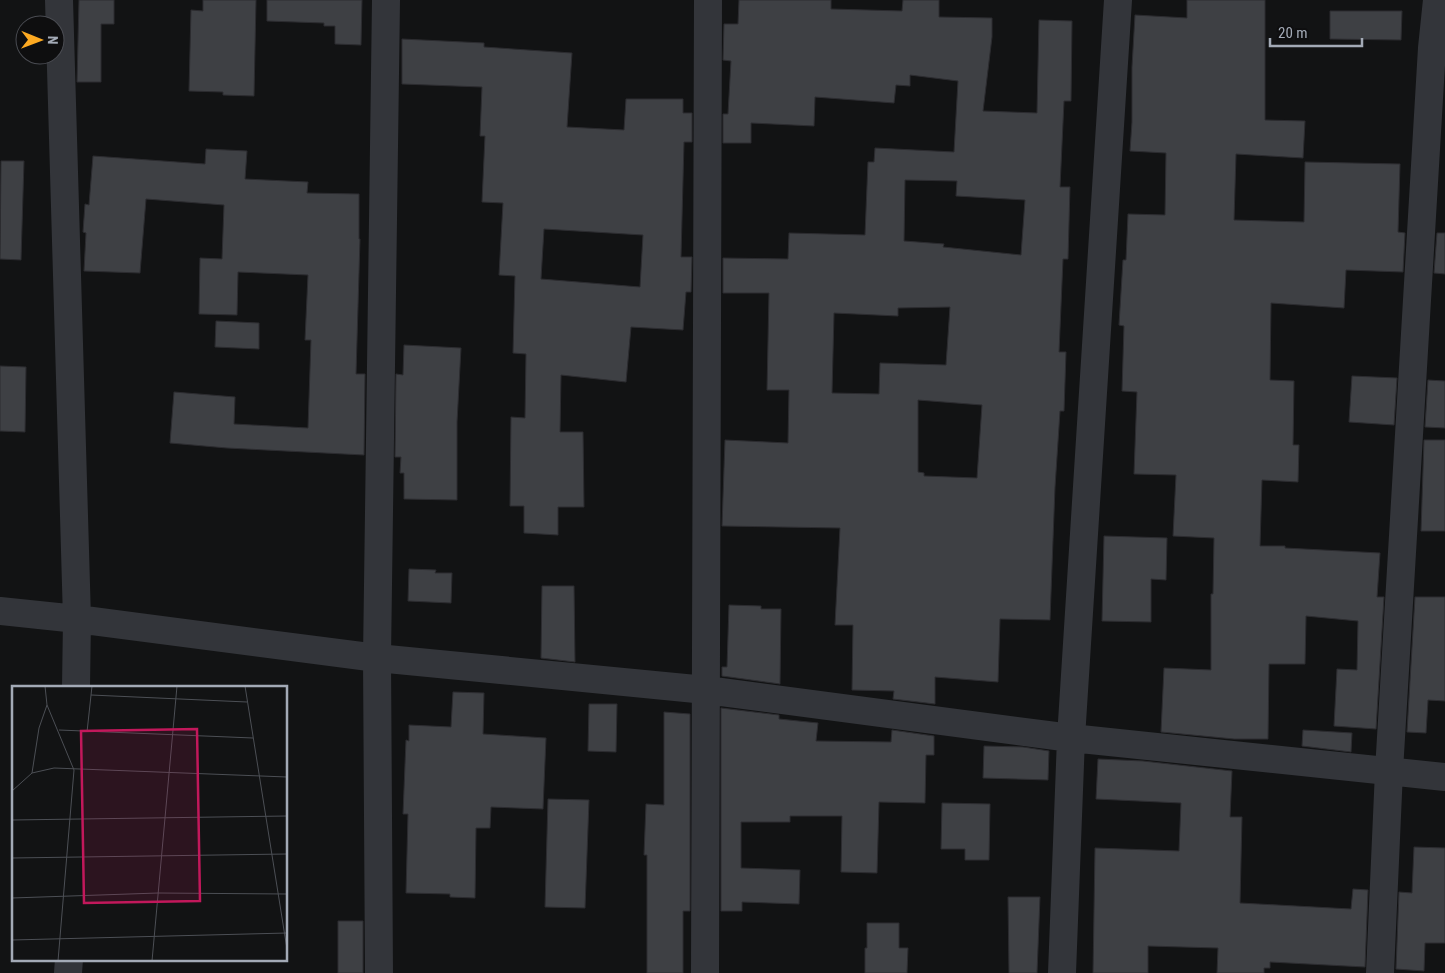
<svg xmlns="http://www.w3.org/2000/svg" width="1445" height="973" font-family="'Roboto Condensed',sans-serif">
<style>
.building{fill:#3e4044;stroke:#2c2c30;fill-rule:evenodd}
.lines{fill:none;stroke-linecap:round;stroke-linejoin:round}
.minor{stroke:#33353a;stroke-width:28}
.inset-road{fill:none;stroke:#4c4f55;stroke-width:1}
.view{fill:#c2185b;fill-opacity:0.15;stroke:#c2185b;stroke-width:2.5}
.inset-edge{fill:none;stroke:#a3aab6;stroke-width:2.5}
</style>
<rect width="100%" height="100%" fill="#121314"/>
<path class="building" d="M79,0H114V24H101V82H77Z
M203,0H256L254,96L223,95V92L189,91L191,10L203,11Z
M267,0H362L361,45L335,44V26H324V23L267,21Z
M739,0H831V9L902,11L903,0H939V17L992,18V37L983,111L1037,113L1039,20L1072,21L1071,101H1064L1060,187H1070L1068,259H1063L1059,352H1066L1064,411H1060L1055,487L1050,620L1000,619L998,682L935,677V704L893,699L894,691L852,690L853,625H835L840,528L722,526L725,440L788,443L789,390H767L769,293H723V258L788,259L789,233L865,235L868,162H874L875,148L954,152L958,81L910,75V86L896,85L894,103L815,97L814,126L751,123V143H723V114H728L731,61L723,60L724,24H738ZM905,180L957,181L956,196L1025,200L1021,255L943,247L944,244L904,241ZM950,307L946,365L880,363L879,394L832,393L834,313L898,316V308ZM918,400L982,405L977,478L924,476V473L918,472Z
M1187,0H1265V120L1305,121L1303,158L1236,154L1234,220L1304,222L1305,162L1400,164L1398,232L1405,233L1403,272L1346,270L1344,308L1271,303L1270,380L1294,381L1293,445H1299L1298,482L1262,480L1260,546H1285V548L1380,553L1377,597H1384L1376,729L1334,726L1337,669L1357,670L1358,621L1306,616L1305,664H1269L1268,739H1234L1161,732L1164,668L1211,670V594H1213L1214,538L1173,536L1176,475L1134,474L1137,392L1122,391L1124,326L1119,325L1123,260H1126L1128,214L1165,215L1166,153L1130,151L1132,122V67L1135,15L1187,18Z
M1330,11H1402L1401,40L1330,39Z
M402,39L484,43V47L572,53L567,127L624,130L626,99H683V113H692V142H684L681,257H692L691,292H686L683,330L631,327L626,382L561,375L560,432H583L584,507H558V535L524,533V506H510L511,417L525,418L526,354L513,353L515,276L499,275L503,203L482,202L485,136H480L482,87L402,84ZM544,229L643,235L640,287L541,279Z
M206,149L247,151L245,179L308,182L307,193L359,194V239H360L356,374H365L364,455L227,448L170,443L174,392L235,397L234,424L308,428L311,340H305L308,275L238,272L237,315L199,314L200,258L222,259L224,205L146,199L140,273L84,271L86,233L83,232L85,204L89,205L93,156L205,164Z
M1,161H24L21,260L0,259Z
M1437,233H1445V274L1434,273Z
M216,321L259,323V349L215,347Z
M404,345L461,348L457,422V500L404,499V473H400L401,457H395L396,374L403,375Z
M0,366L26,367L25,432L0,431Z
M1352,376L1397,378L1394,425L1349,422Z
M1428,380L1445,381V428L1425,427Z
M1424,440H1445V531H1421Z
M1104,536L1167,538L1166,580L1151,579V622L1102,621Z
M409,569L436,570L435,573H452L451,603L408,601Z
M542,586H574L575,662L541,658Z
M1415,597H1445V701L1428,700L1426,733L1407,732Z
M729,605L761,606V609H781L780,684L722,676V667H727Z
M453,692L484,693L483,734L546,738L543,809L491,807L490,828H476L475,898L450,897V894L406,893L408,814H403L406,740L409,741V725L451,727Z
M589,704H617L616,752L588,751Z
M721,708L779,715V719L818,723L816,741L891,742L892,730L934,736V755H926L925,803L879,802L877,873L841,872L842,816H790V822H741V868L800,870L799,904L742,902V911H721Z
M664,712L690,714V911H683V973H647V855H644L646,804L664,805Z
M1303,730L1352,733L1351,752L1302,746Z
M984,746L1023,747L1049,751L1048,780L983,778Z
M1098,759L1143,761L1232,771L1230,817H1242L1240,903L1351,909L1353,889L1368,890L1365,967L1270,962V968H1264V973H1217L1218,948L1148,946V973H1093L1095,848L1179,851L1181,803L1096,799Z
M548,799L589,800L585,908L545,907Z
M942,803L990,804L989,860H965V849H941Z
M1414,847L1445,848V943H1425L1424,971L1396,969L1399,892L1412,893Z
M1008,897H1040L1037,973H1009Z
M338,921H363V973H338Z
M867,923H899V948H908L907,973H865V948H867Z"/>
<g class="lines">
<path class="minor" d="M59,0L77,619L76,687
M0,611L77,619L377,658L706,690L1071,738L1445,777
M68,973L69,959
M379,973L377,658L386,0
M705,973L708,0
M1062,973L1071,738L1118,0
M1380,973L1389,771L1432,48L1437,0"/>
</g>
<g transform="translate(12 686)">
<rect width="275" height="275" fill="#121314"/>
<path class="inset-road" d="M33,0L35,19L62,84L46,275M233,0L275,263M79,9L235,16M47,44L241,52M75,46L80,0M20,87L27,42L35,19M0,105L20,87L42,82L275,91M0,134L275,130M0,172L275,168M0,212L146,207L275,208M0,254L275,247M140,275L165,0"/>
<path class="view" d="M185,43L188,215L72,217L69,45Z"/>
<rect width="275" height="275" class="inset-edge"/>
</g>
<g transform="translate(40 40) rotate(91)"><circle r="24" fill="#0e0e0f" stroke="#4a4c52"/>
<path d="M0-4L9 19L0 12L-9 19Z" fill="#fdaa22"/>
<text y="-8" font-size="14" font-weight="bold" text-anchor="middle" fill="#a3aab6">N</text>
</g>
<path d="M1270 38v8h92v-8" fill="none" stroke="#a3aab6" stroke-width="2.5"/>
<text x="1278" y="38" font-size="15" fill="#a3aab6" stroke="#0e0e0f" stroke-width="4" paint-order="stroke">20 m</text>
</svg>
